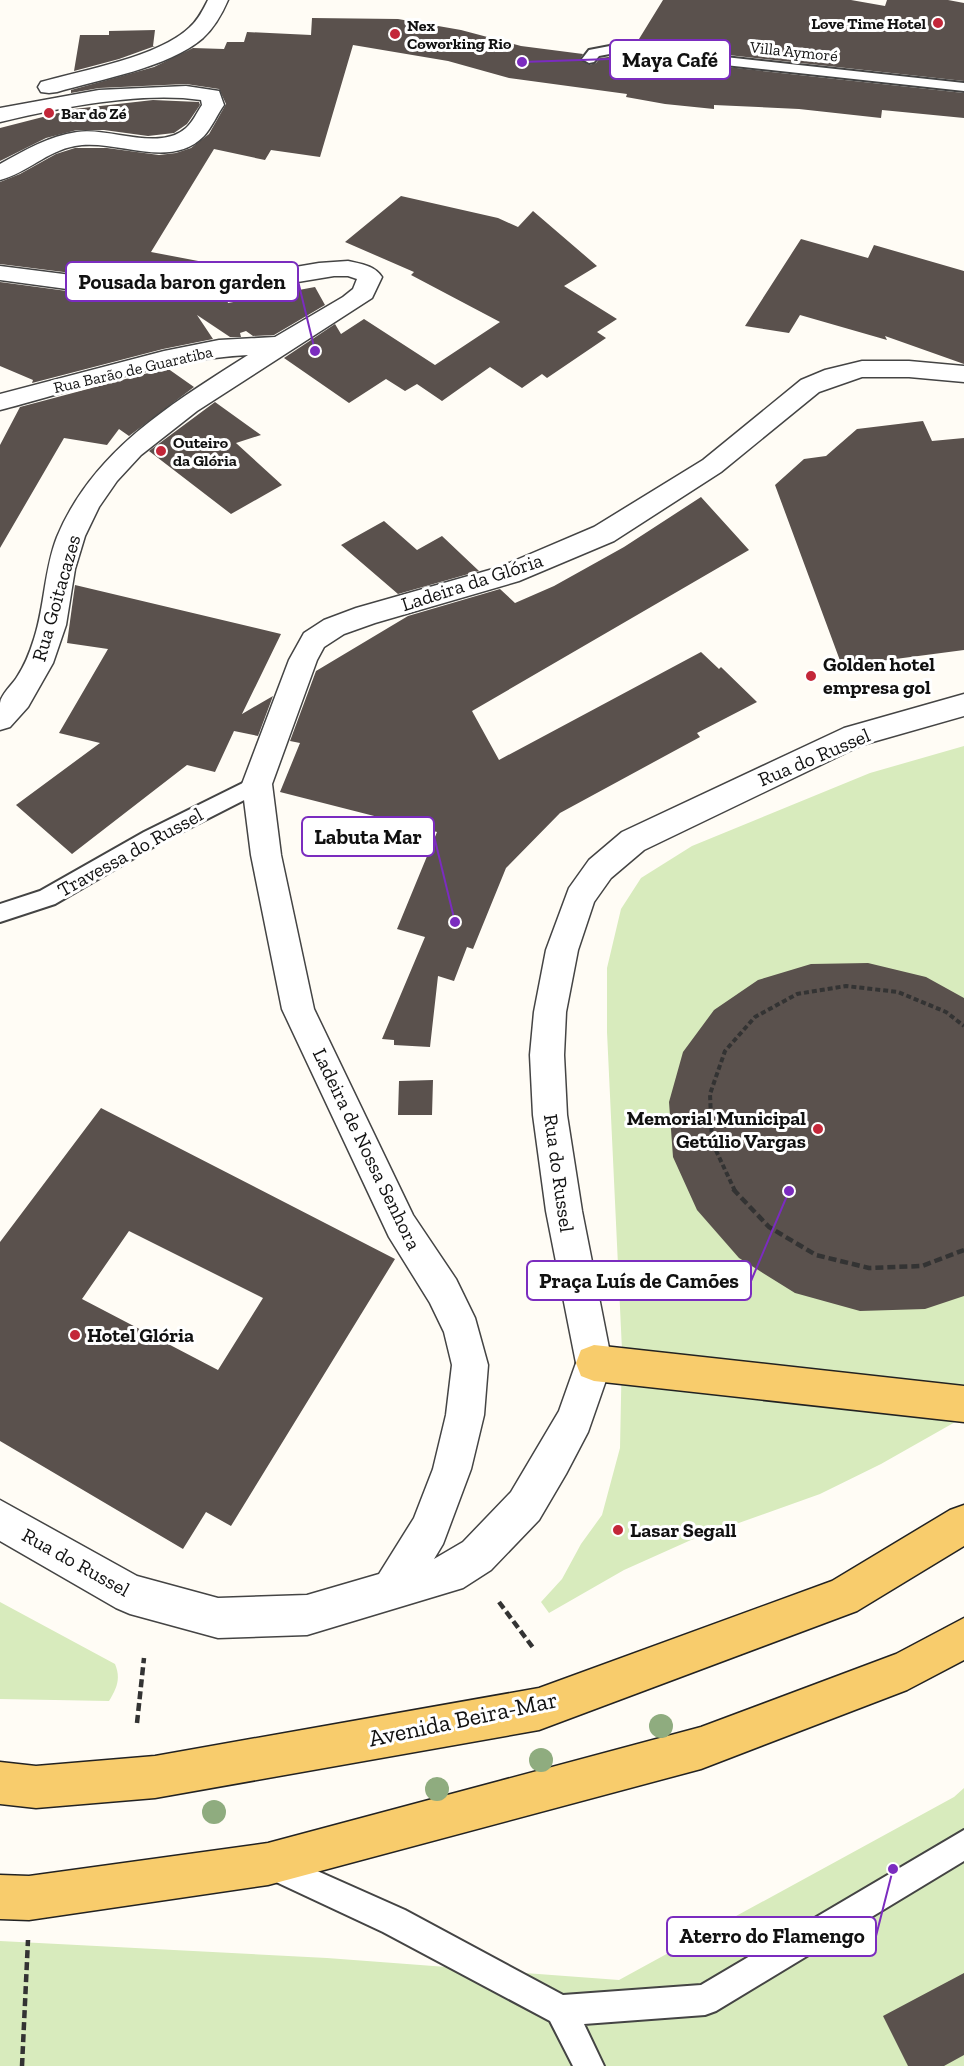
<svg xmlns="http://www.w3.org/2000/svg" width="964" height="2066" font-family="'Zilla Slab',serif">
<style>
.green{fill:#d8ebbd}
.building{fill:#5a514d;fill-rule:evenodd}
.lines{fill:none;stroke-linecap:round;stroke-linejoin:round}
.lane-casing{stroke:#444;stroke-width:4}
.street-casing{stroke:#444;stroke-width:3}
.primary-casing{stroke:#222;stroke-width:3}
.path-far1{stroke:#333;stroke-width:4;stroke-dasharray:5 3;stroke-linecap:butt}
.path{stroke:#333;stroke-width:4.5;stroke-dasharray:8 4;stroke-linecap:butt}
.lane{fill:#fff;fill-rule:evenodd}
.street{fill:#fff;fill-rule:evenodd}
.primary{fill:#f8cc6c;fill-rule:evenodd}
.tree{fill:#8fac7f}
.poi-dot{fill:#c32739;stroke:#fff;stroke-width:2}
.labels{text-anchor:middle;stroke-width:6;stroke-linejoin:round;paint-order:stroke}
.far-poi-label{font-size:16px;font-weight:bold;fill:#111;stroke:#fff;text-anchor:start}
.far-street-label{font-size:16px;fill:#111;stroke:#fff}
.street-label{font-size:20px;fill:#111;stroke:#fff}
.poi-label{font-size:20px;font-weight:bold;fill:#111;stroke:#fff;text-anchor:start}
.near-street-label{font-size:24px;fill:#111;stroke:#fff}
.leader{fill:none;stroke:#7b2cbf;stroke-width:2}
.callout-dot{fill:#7b2cbf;stroke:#fff;stroke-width:2}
.callout{fill:#fff;stroke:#7b2cbf;stroke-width:2}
.callout-label{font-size:21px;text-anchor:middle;font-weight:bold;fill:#111}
</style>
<rect width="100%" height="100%" fill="#fffcf5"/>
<path class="green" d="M964,746V1417L881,1464L820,1494L691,1540L624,1570L549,1613L541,1602L562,1579L581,1544L602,1515L620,1448L622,1350L607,1032V968L621,909L641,878L692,846L870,773Z
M0,1602L115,1664C121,1678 117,1688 109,1701L0,1699Z
M964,1788V2066H0V1941L327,1958L619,1980L954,1797Z"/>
<path class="building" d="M663,0H851L885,6L887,0H948L964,3V81L638,45L639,39Z
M312,18L398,19L461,30L521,46L583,54L580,59L589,65L596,63L600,58L608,57L634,60L635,57L964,93V118L882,110L881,118L799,109L714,105V109L665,104L626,97L627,94L509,78L448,61L353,45L320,157L271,150L265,160L214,149L151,252L214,264L219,277L172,282L119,279L0,264V182L20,174L56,154L75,148H107L159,155L176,153L191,148L209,134L226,104L219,89L186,84L99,88L71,93V90L154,67L193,48L224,49L227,42H244L247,32L311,35Z
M155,30L153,46H155L119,59L74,71L80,35H109V31Z
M153,100L199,102L200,105L187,124L174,133L148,136L104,130H77L46,138L0,161V128L74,109Z
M401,196L498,218L518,227L533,211L597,266L564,286L617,319L597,332L606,338L547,378L542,374L522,388L490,367L442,401L417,384L405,391L386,379L349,403L284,358L335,324L341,334L364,319L435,365L500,322L411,275L414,272L345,242Z
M801,239L868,258L874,245L964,271V364L885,336L887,340L800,315L789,333L745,326Z
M0,282L119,298L172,301L226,296L228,303L315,287L325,305L274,335L253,336L246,331L240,333L241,337H230L197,315L213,339L163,349L32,383L33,380L0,366Z
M167,368L194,387L129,436L119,429L107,445L64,438L0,548V445L20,407Z
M215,402L261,435L236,443L282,485L231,514L149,451Z
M923,421L932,441L964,438V650L842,666L775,485L804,459L826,456L857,429Z
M701,497L749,550L472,711L499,760L701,652L719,669L721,667L757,702L697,733L700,737L560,813L506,868L473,949L467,947L454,981L438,976L430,1047L394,1045V1040L382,1039L425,937L397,929L437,832L280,792L300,743L290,741L316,671L408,616L500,589L515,603L554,586L624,547Z
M384,521L417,550L442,536L479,571L398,594L341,545Z
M75,585L281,634L242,714L273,696L258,736L234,731L215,772L187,765L72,854L16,805L100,743L59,733L108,649L67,643Z
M868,963L926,977L964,998V1296L925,1309L860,1311L795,1293L739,1258L697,1210L673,1157L669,1102L683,1052L714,1010L758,980L811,964Z
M433,1080L432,1115H398L399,1081Z
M101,1108L395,1259L231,1526L206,1512L183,1549L0,1441V1242ZM129,1231L263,1298L218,1370L82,1299Z
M964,1973V2055L944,2066H908L883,2016Z"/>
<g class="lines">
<defs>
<path id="lane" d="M615,45L964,83V91L615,53L599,56L594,62L589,63L582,59L589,50Z
M257,776L264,778L267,784L264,790L158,844L55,904L0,922V904L40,891L144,832Z
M964,1830V1861L716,2011L705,2015L584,2024L604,2066H573L550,2021L383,1932L259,1874L254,1864L259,1854L269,1849L279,1854L405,1910L563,1995L701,1985Z"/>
<path id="street" d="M208,0H228C222,14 214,28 203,38C168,68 101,79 57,92L49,93L41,92L38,87L41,82C83,70 159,57 190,27C198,20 203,10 208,0Z
M186,86L219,91L224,105C217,115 212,127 204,136C170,171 115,138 75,146C47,151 27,173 0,180V164C25,150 49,136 77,132C110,127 159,152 186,128C193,122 197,112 202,105L201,100C141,91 59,108 0,122V108L99,90Z
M348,261C361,264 374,265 382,277L372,298L197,411L141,455L117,481L99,507L85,536L75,569L66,625L53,663L28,707L10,727L0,730C0,721 0,711 0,703C1,694 13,684 17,677C25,665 30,652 34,639C45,606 44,570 57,537C93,450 173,403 248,355C166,359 80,389 0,410V394L164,351L219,340L275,337L343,297L353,289L357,279L348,276H334L238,292L172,299L119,296L0,280V266L119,281L172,284L225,279L319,263Z
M862,361H909L964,366V382L909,377H862L819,392L721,472L614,541L519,581L375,623L344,634L324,647L317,660L272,784L281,855L314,1009L413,1215L456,1279L475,1318L488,1365L484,1415L471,1469L443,1544L434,1559L463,1542L511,1492L559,1411L576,1363L546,1211L533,1115L530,1055L534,1012L546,950L569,888L589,860L622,832L844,728L964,694V716L862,745L644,850L611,878L594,902L578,950L566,1012L564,1055L567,1115L582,1211L612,1363L588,1432L566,1474L539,1520L491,1570L463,1588L307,1635L218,1638L130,1614L116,1608L0,1541V1500L137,1576L218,1598L307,1595L379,1574L414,1518L433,1469L446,1415L452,1365L444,1332L430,1303L389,1237L282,1009L251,855L242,784L289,660L304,633L324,620L356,608L500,567L594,527L703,460L801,380L825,370Z"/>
<path id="primary" d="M594,1345L964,1386V1422L594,1381L581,1376L576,1363L581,1350Z
M964,1505V1546L857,1611L539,1730L155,1798L36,1808L0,1804V1762L36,1766L155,1756L539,1688L832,1581L950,1510Z
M964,1618V1660L907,1690L701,1769L268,1885L29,1920L0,1919V1875L29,1876L268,1843L701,1727L896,1654Z"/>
</defs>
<use href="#lane" class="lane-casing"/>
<use href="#street" class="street-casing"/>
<use href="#primary" class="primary-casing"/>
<path class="path-far1" d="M735,1191L712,1142L710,1094L725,1051L755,1017L797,994L846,986L898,992L946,1012L964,1026"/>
<path class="path" d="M733,1189L769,1227L816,1255L869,1268L922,1266L964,1250
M499,1602L534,1649
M137,1723L144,1658
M22,2066L28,1940"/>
<use href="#lane" class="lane"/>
<use href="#street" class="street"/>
<use href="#primary" class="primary"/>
</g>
<g class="tree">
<circle cx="661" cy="1726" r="12"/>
<circle cx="541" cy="1760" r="12"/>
<circle cx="437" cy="1789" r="12"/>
<circle cx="214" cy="1812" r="12"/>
</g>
<g class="poi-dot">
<circle cx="938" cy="23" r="6"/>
<circle cx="395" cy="34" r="6"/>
<circle cx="49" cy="113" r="6"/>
<circle cx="161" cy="451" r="6"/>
<circle cx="811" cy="676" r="6"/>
<circle cx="818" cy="1129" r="6"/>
<circle cx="75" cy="1335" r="6"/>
<circle cx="618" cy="1530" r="6"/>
</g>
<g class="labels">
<g class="far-poi-label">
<text x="926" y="29" text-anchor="end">Love Time Hotel</text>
<text x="407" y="31">Nex<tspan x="407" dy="18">Coworking Rio</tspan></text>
<text x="61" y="119">Bar do Zé</text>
<text x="173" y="448">Outeiro<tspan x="173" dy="18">da Glória</tspan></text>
</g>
<g class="far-street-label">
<text transform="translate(794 51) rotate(6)" y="6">Villa Aymoré</text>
<text transform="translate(133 369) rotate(-13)" y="6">Rua Barão de Guaratiba</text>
</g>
<g class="street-label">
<text transform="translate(472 582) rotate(-18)" y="7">Ladeira da Glória</text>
<text transform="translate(56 598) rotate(-74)" y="7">Rua Goitacazes</text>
<text transform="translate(814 757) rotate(-23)" y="7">Rua do Russel</text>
<text transform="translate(130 852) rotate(-29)" y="7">Travessa do Russel</text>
<text transform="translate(367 1149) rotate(64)" y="7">Ladeira de Nossa Senhora</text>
<text transform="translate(559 1173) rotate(82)" y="7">Rua do Russel</text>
<text transform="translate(76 1562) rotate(29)" y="7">Rua do Russel</text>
</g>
<g class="poi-label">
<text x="823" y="671">Golden hotel<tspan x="823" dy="23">empresa gol</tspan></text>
<text x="806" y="1125" text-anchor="end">Memorial Municipal<tspan x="806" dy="23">Getúlio Vargas</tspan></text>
<text x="87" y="1342">Hotel Glória</text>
<text x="630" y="1537">Lasar Segall</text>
</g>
<g class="near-street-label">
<text transform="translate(463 1719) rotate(-12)" y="8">Avenida Beira-Mar</text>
</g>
</g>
<path class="leader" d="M522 62L610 59M315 351L298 281M455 922L434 836M789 1191L751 1281M893 1869L876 1936"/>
<g class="callout-dot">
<circle cx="522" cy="62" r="6"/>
<circle cx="315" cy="351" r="6"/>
<circle cx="455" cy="922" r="6"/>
<circle cx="789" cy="1191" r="6"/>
<circle cx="893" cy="1869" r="6"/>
</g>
<g class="callout">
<rect x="610" y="40" width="120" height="39" rx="6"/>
<rect x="66" y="262" width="232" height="39" rx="6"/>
<rect x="302" y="817" width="132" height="39" rx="6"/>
<rect x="527" y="1261" width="224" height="39" rx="6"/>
<rect x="667" y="1917" width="209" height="39" rx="6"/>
</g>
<g class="callout-label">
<text x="670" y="67">Maya Café</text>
<text x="182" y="289">Pousada baron garden</text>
<text x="368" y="844">Labuta Mar</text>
<text x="639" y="1288">Praça Luís de Camões</text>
<text x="772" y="1943">Aterro do Flamengo</text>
</g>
</svg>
